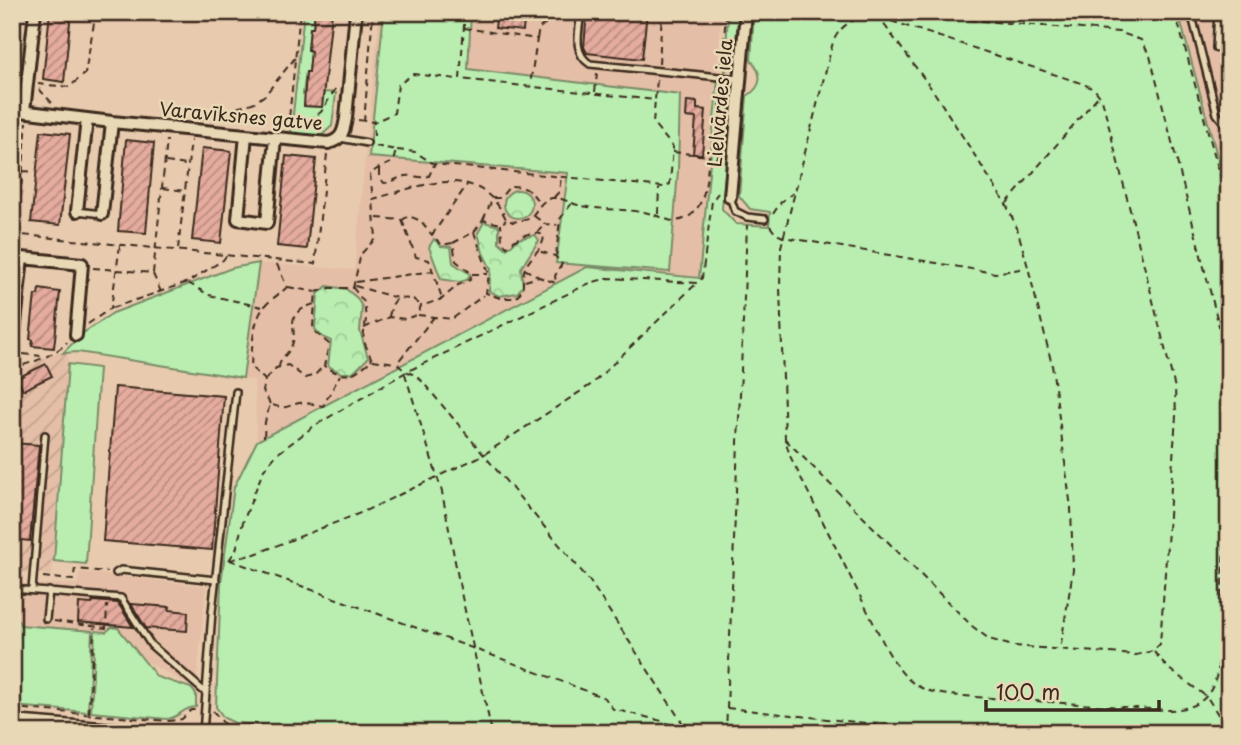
<svg xmlns="http://www.w3.org/2000/svg" width="1241" height="745" font-family="'Playpen Sans',sans-serif">
<style>
.built{fill:#e4bea6}
.industrial{fill:url(#industrial-furrows)}
.grass{fill:#b9eeb0;stroke:#7a8c67;stroke-width:2}
.forest{fill:url(#forest-crowns);stroke:#7a8c67;stroke-width:2}
.building{fill:url(#building-hatch);stroke:#3b2a1e;stroke-width:2}
.lines{fill:none;stroke-linecap:round;stroke-linejoin:round}
.lane-casing{stroke:#3b2a1e;stroke-width:10}
.street-casing{stroke:#3b2a1e;stroke-width:16}
.secondary-casing{stroke:#3b2a1e;stroke-width:21}
.path{stroke:#3b2a1e;stroke-width:2;stroke-dasharray:7 5;stroke-linecap:butt}
.lane{stroke:#e9d8b5;stroke-width:5}
.street{stroke:#e9d8b5;stroke-width:10}
.secondary{stroke:#e9d8b5;stroke-width:16}
.labels{text-anchor:middle;stroke-width:5;stroke-linejoin:round;paint-order:stroke}
.street-label{font-size:19px;fill:#3b2a1e;stroke:#e9d8b5}
</style>
<defs>
<pattern id="industrial-furrows" width="10" height="10" patternUnits="userSpaceOnUse" patternTransform="scale(1.75)"><rect width="10" height="10" fill="#e4bea6"/><path d="M-1 1l2-2M0 10L10 0M9 11l2-2" fill="none" stroke="#c4a38e"/></pattern>
<pattern id="forest-crowns" width="20" height="18" patternUnits="userSpaceOnUse" patternTransform="scale(1.75)"><rect width="20" height="18" fill="#b9eeb0"/><path d="M2 6a3 3 0 1 1 6 0M12 15a3 3 0 1 1 6 0" fill="none" stroke="#a0cc97"/></pattern>
<pattern id="building-hatch" width="6" height="6" patternUnits="userSpaceOnUse" patternTransform="scale(1.75)"><rect width="6" height="6" fill="#e4ab9e"/><path d="M-1 1l2-2M0 6l6-6M5 7l2-2" fill="none" stroke="#ba8b80"/></pattern>
</defs>
<rect width="100%" height="100%" fill="#e8caae"/>
<filter id="ink" filterUnits="userSpaceOnUse"><feTurbulence type="fractalNoise" baseFrequency=".0143" numOctaves="2"/><feDisplacementMap in="SourceGraphic" scale="14" xChannelSelector="R" yChannelSelector="G"/><feConvolveMatrix kernelMatrix="1 2 1 2 8 2 1 2 1" color-interpolation-filters="sRGB"/></filter>
<g filter="url(#ink)">
<path class="built" d="M380,12H722L699,278L587,267L257,441L254,380L243,378L259,263L354,270Z
M1178,12H1229V200Z
M80,572L206,586L196,689L105,639L12,628V584H77Z"/>
<path class="industrial" d="M56,353H68L52,575L12,571V374Z"/>
<path class="grass" d="M304,12H315L313,28H310L308,50L311,51L309,72H306L303,94L307,95L306,106L322,107L324,92L336,93L332,126L321,136L291,133Z
M384,12H471L468,69L680,95L678,170L670,272L556,263L568,173L369,157Z
M728,12H739L733,64L725,71Z
M754,12H1178L1229,200V733H355L235,723L224,718L216,707L221,583L234,487L257,441L587,267L699,278L718,78L732,90L722,209L736,224L769,226L770,212L750,209L739,196L747,96C763,86 763,74 751,60Z
M259,263L243,378L78,352L63,353L82,334L113,313L232,268Z
M68,364L99,368L86,564L54,561Z
M12,621H19L20,625L92,631L88,712L12,706Z
M112,627L118,628L157,677L191,688L196,694V707C183,707 179,718 167,719L91,712L95,631L106,632Z"/>
<path class="forest" d="M504 204a14 14 0 1 1 28 0a14 14 0 1 1-28 0Z
M484,222L499,226V242L507,249L518,239L535,235L539,240L521,268L523,286L517,293L499,296L489,291L491,269L483,253L478,233Z
M434,239L441,246L451,247L453,263L470,274L467,280L459,282L441,279L429,247Z
M327,286L346,289L357,298L362,307L360,331L368,358L353,373H341L328,366L331,341L321,336L315,329L318,294Z"/>
<path class="building" d="M50,12H71L64,82L43,79Z
M315,12H332L322,107L304,106L306,72H309L311,51L308,50L310,28H313Z
M497,12H525L523,31L495,28Z
M587,12H647L642,59L587,53L584,47Z
M687,101L697,102V109L706,110L702,154H693L696,118L686,117Z
M41,131L70,134L60,225L31,222Z
M126,140L154,143L146,233L118,231Z
M202,148L231,151L221,243L192,240Z
M286,156L316,159L307,249L277,246Z
M39,289L60,292L54,348L32,346L33,340L30,339L35,295H38Z
M46,364L52,376L23,390L17,378Z
M115,387L224,396L212,550L103,541Z
M12,443L39,445L30,541L12,539Z
M93,601L118,603L133,627L78,622L79,603L92,604Z
M131,604L170,607L169,610L188,612L187,631L146,628Z"/>
<g class="lines">
<defs>
<path id="lane" d="M581,12C579,31 572,53 590,64L740,79
M1191,12L1217,114L1229,129
M1216,48L1218,12
M340,138L367,143
M730,197L735,211L747,217L765,219
M77,211L102,214
M116,573L121,570L216,580
M12,589L121,598L151,645L206,693
M32,590L45,435
M46,619L49,591
M203,733L212,612L236,392"/>
<path id="street" d="M12,110L112,122L328,143C342,140 344,131 346,118L356,12
M24,111L35,12
M246,135L238,219L267,223L275,138
M730,197L746,12
M77,211L87,119
M102,214L112,122
M12,257L82,264L76,335
M12,352L22,258"/>
<path id="secondary" d="M12,724L126,733"/>
</defs>
<use href="#lane" class="lane-casing"/>
<use href="#street" class="street-casing"/>
<use href="#secondary" class="secondary-casing"/>
<path class="path" d="M465,12L460,79L655,100L657,80
M1175,12L1229,208
M877,15L934,92L1006,204L1017,228L1028,267L1052,365L1071,508L1073,570L1060,650
M464,28L537,39L530,85
M537,39L539,28L553,19L572,21
M659,64L662,12
M722,67L726,12
M38,84L69,87L85,74L96,12
M39,89L52,103
M595,92L597,73
M203,119L255,102L265,95L295,58
M358,120L374,122L394,113L398,85L413,74L458,79
M364,122L373,12
M288,128L300,12
M298,128L321,112L336,88
M374,136V122
M375,146L396,150L393,162L377,169L370,174L373,199C422,186 478,160 506,219L513,222L529,219C538,211 539,201 552,198C561,197 570,203 578,205C599,210 622,209 643,212C653,213 667,221 674,221C707,219 706,179 709,156L721,159
M397,150L415,152L434,164L664,187L670,184L673,147L653,123L655,100
M673,152L709,156
M718,158L721,87
M12,161L19,156H24
M166,162L187,165
M379,169V176L384,183C392,183 398,177 406,176C415,175 420,179 429,176L434,165
M23,171L36,172
M163,188L185,191
M554,197L559,192L561,177
M1007,203L1099,95
M658,214L659,188
M773,214L781,202L793,193
M534,216L545,224L557,225
M377,218L402,220L409,216L421,221L432,235
M402,220L416,257L429,260L442,298
M483,220L493,198H500L510,186C525,186 531,190 539,203
M770,226L775,233L783,237L995,273L1026,268
M474,232L489,274L486,293L500,298H516C527,285 521,284 524,271C528,257 544,250 544,235C530,230 517,237 507,247L502,241L501,224
M537,233L544,225
M12,234L315,264L327,154
M453,243L474,232L483,220L501,224L506,220
M16,245L27,122
M178,249L191,140
M556,255L560,219L572,203
M93,268L153,273L167,140
M524,269L538,276
M153,274L161,292
M472,274H488
M525,281L539,277L556,283L555,276L562,264L555,256L538,251
M356,282L433,271
M188,283L209,295L262,307
M355,286L397,298
M288,287L316,292
M353,288L361,254L376,238L373,200
M112,308L188,282L223,260L226,256
M418,315L452,319L484,295
M389,316L392,305L397,298L413,299L421,306
M434,317L397,363C404,373 413,372 421,380L589,580L689,733
M88,324L111,308L120,245
M364,328L389,317L405,319L417,315L421,306L442,299L458,285L470,280L472,274L456,261L453,243L442,245L432,235L467,185
M23,354L41,356
M372,360L363,339L366,319L364,302L353,288H330L316,292L313,326L315,332L329,344L324,366C348,380 351,376 372,360L396,363
M1229,365L1150,56L1141,40L1119,32L884,13C863,15 842,20 833,42L781,247L780,287L785,439L790,456L887,650C904,679 914,690 948,695L1165,710C1196,710 1212,700 1218,669L1229,441
M279,367C280,358 286,356 290,349C302,329 278,316 314,304
M12,368C29,364 57,355 67,342
M405,374L442,492L460,588L492,733
M266,379L276,368L288,365L305,378L315,375L323,366
M270,404L263,391L265,380L251,367C252,349 252,321 265,306C271,299 280,294 287,287L275,260
M264,437L265,422L270,404C286,410 284,407 299,403C306,402 317,405 323,406L340,375
M785,439L972,626L989,639L1013,646L1136,655L1153,651L1160,644L1176,416L1175,388L1102,99L1095,90L1084,84L888,20L873,12
M229,560L236,550L243,522L263,471L277,454L314,426L406,372L590,283L608,278L697,283L702,278L712,201L718,193
M230,560L255,554L363,512L483,455L592,384L697,283
M230,560L505,660L605,698L613,709L662,721L688,732
M12,575L24,576
M43,577L73,580L75,569L108,572
M54,621L106,628L107,605
M1154,652L1169,669L1207,697L1219,716L1229,726
M12,708L169,721L182,719L191,710H197
M727,708L956,733
M213,711L225,725L319,733
M89,713L94,628
M169,733V722
M726,733L747,225"/>
<use href="#lane" class="lane"/>
<use href="#street" class="street"/>
<use href="#secondary" class="secondary"/>
</g>
</g>
<g class="labels">
<g class="street-label">
<text transform="translate(720 103) rotate(-85)" y="7">Lielvārdes iela</text>
<text transform="translate(241 116) rotate(5)" y="7">Varavīksnes gatve</text>
</g>
</g>
<rect width="1241" height="745" fill="none" stroke="#e9d8b5" stroke-width="42"/>
<rect x="21" y="21" width="1199" height="703" fill="none" stroke="#3b2a1e" stroke-width="2.5" filter="url(#ink)"/>
<path d="M986 700v10h173v-10" fill="none" stroke="#3b2a1e" stroke-width="3.5"/>
<text x="996" y="700" font-size="21" fill="#3b2a1e" stroke="#e9d8b5" stroke-width="5" paint-order="stroke">100 m</text>
</svg>
